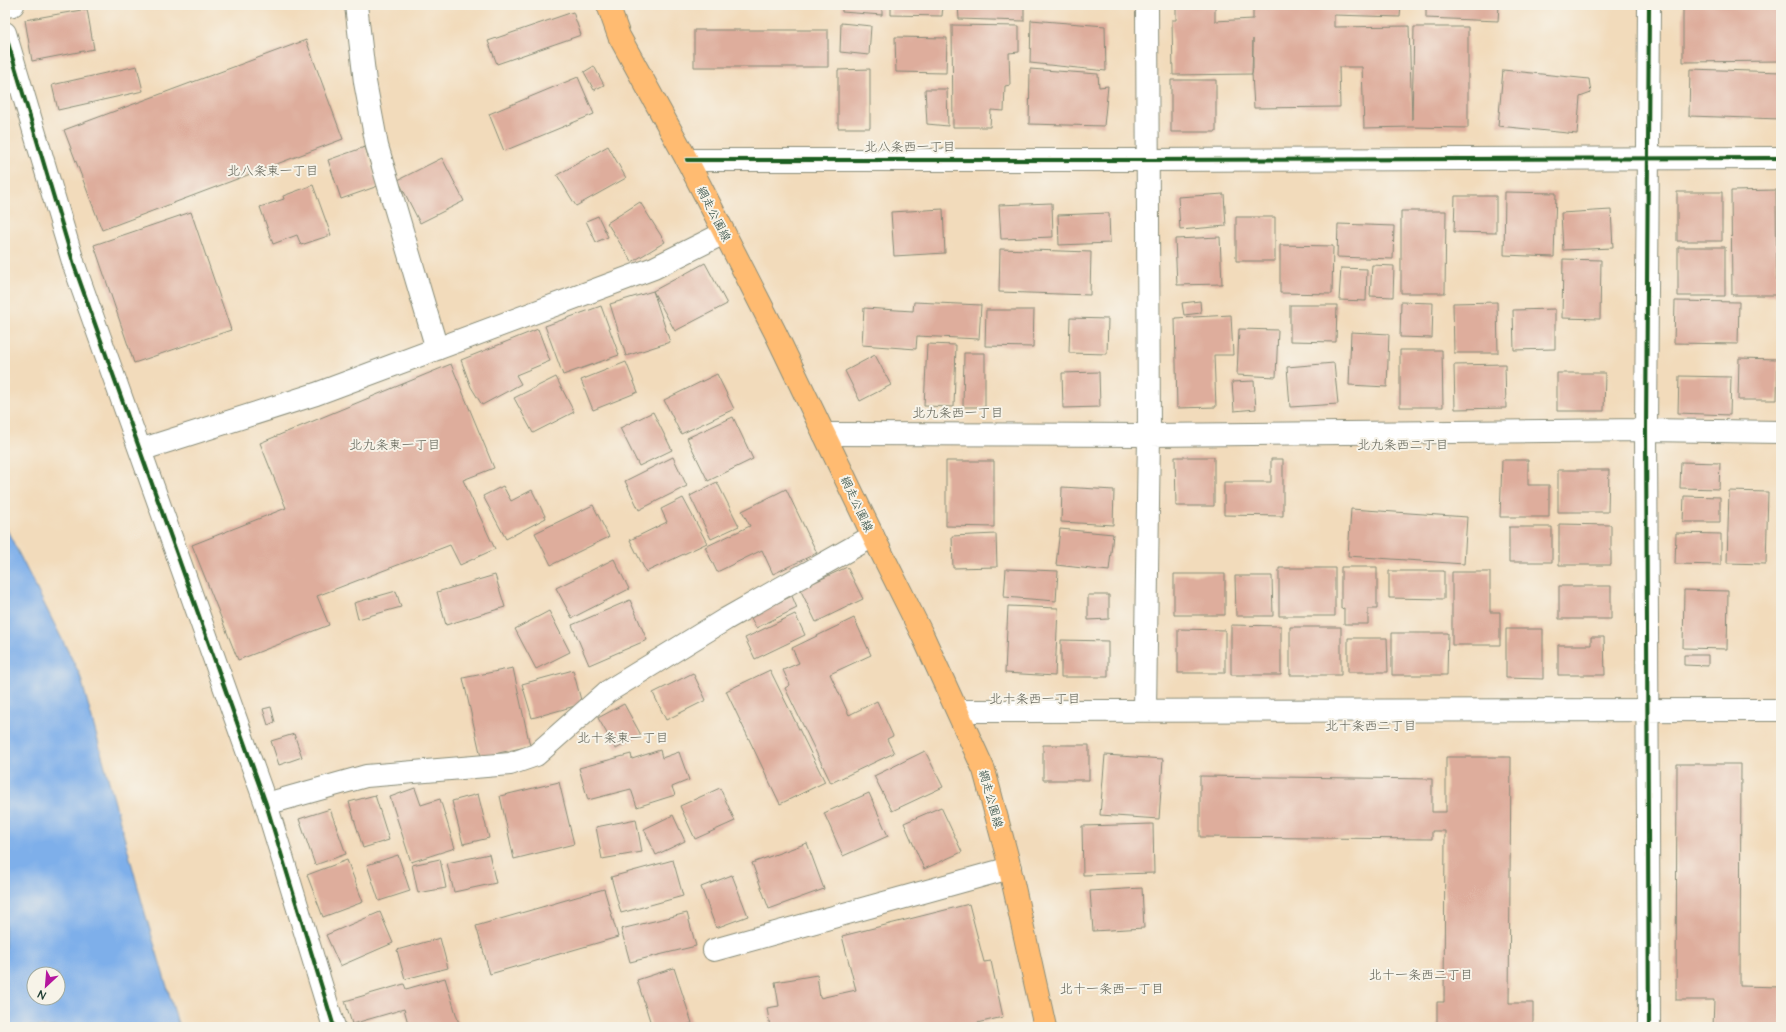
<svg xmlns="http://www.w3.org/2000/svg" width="1786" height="1032" font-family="'Architects Daughter','Klee One',sans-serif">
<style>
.water{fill:#7eafea;stroke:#4e768f;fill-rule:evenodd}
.building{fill:#dead9c}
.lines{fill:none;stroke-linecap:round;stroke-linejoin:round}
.minor-casing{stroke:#888c78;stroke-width:24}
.tertiary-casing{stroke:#888c78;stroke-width:24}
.primary-casing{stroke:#888c78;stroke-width:24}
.minor{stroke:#fff;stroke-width:22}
.tertiary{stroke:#fff;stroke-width:22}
.primary{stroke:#ffbb71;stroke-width:22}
.cycleway-casing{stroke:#f7f3e8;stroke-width:6}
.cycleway{stroke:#1b5e20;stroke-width:4}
.labels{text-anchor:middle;stroke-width:4;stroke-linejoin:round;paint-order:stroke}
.street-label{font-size:12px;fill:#1f3d34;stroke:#f7f3e8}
.neighbourhood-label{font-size:13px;fill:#626458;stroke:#f7f3e8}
</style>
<rect width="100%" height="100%" fill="#f7f3e8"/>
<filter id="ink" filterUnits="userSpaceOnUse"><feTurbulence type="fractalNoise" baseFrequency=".025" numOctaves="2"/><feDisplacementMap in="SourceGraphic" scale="8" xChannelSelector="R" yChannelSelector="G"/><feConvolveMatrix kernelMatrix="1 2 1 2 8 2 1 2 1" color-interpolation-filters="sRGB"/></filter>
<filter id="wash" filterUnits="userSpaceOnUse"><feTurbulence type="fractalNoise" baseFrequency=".012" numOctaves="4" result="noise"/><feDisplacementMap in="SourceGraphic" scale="16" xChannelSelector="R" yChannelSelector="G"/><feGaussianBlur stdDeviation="0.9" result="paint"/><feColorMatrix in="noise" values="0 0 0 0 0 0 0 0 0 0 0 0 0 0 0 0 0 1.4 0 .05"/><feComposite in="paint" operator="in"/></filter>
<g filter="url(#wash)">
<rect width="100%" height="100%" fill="#f2dbbb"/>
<path class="water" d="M5,526L80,675L145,913L179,1027H5ZM34,974H58V998H34Z"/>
<g id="blocks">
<path class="building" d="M842,5H882V15L842,12Z
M891,5H943L942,16L891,15Z
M958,5H1024V21L959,19Z
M1176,5H1215V21L1253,19V5H1401L1400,17L1334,15V27L1409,26L1412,120L1414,27H1468V128L1412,127L1364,128L1362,67H1339L1340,107L1254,108L1252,74L1253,68V39L1252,74L1173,75L1172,20H1176Z
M1426,5H1499L1498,21L1426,18Z
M1683,5H1781V61L1683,62Z
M87,9L94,49L32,61L25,20Z
M573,12L581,35L497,64L488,41Z
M1031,20L1105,26L1106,71L1030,63Z
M841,23L871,26L869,55L840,52Z
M952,25L1019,26V52L1009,53L1010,85L1005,86L1004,111L991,110L990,127H953Z
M694,30H828V67H694Z
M895,37L947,38L946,73L896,72Z
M306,40L343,139L102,230L64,130Z
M137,66L143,91L58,110L52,85Z
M594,66L604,85L594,90L584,72Z
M870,69V128H838V70Z
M1030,69L1098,74L1099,87L1108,86L1104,126L1029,124Z
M1690,69L1781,72V119L1689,116Z
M1503,70L1589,79L1591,93L1580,97L1577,134L1498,126Z
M578,77L594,114L504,151L489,114Z
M1171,80H1216V132H1171Z
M925,89H947L948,126L927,124Z
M608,146L626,178L576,206L557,175Z
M365,147L378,186L341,199L328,160Z
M442,158L464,201L420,223L398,180Z
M313,185L331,235L301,245L297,235L273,244L260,207L284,199L283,196Z
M1776,190L1777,295H1732L1731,191Z
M1505,192L1556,193L1554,257L1504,255Z
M1677,192H1722V241H1677Z
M1224,194L1226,226L1180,230L1178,197Z
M1455,196H1496V233L1454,232Z
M640,202L665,242L632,262L607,223Z
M1052,203L1053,237L1001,239L999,205Z
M943,209L945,253L894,256L891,212Z
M1611,210L1613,248L1563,250L1561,213Z
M1401,211H1446L1445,293H1401Z
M191,212L231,330L134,363L94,245Z
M1109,213L1110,243L1059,245L1058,215Z
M598,216L608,237L596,242L586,221Z
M1236,217H1275V261H1236Z
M1338,224L1394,226L1393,259L1337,257Z
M1220,237L1222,284L1177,285L1175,239Z
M1280,245L1333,246L1332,294L1280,293Z
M1678,247H1725V296H1678Z
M1000,249L1091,252L1090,295L999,292Z
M1563,259L1601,260L1600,319L1562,318Z
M705,263L727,304L675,331L653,291L670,342L626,356L610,304L653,291Z
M1372,265L1394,266L1393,297L1370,296Z
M1341,268L1367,269L1366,301L1339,300Z
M1200,301L1201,313L1184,315L1182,303Z
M1675,301L1739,302L1738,344L1674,343Z
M914,302L981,305L979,339L917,336L916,349L862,345L864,308L913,311Z
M1401,302L1433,303L1432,338L1400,337Z
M1497,302L1498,353H1454L1453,303Z
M1290,305H1337L1336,342L1290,341Z
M601,306L619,355L563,375L545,326Z
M1555,309V349L1514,350L1513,310Z
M986,310H1034L1033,347L985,346Z
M1231,315L1233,355H1214L1216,407L1177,408L1175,318Z
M1070,318L1108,319L1107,354L1069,353Z
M538,329L550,361L516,375L521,384L482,405L471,387L461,360Z
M1239,329L1278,330L1276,377L1237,375Z
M1351,332L1389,334L1387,387L1349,385Z
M927,344L956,345L954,407L924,406Z
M1400,350H1442L1443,407H1400Z
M964,353H985V407H963Z
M875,355L891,385L860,401L845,371Z
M1739,358L1778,359L1777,400H1738Z
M626,362L638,392L593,410L581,380Z
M1334,363L1338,404L1290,407L1287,367Z
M451,364L494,468L463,480L495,549L460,565L450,545L317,596L329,625L238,660L192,545L286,508L260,443Z
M1505,364L1506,408L1455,409L1454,365Z
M1099,372L1100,407L1063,408L1062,373Z
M1557,373H1605L1604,411H1557Z
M717,374L734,409L681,434L664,400Z
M1679,376L1731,377L1730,415L1678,413Z
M556,377L574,412L533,433L514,398Z
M1254,381L1256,409L1234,411L1232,382Z
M653,412L672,450L639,466L620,428Z
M733,417L753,459L708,481L687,438Z
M673,457L687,486L639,510L625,481Z
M1175,457H1214V506H1176Z
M1271,459H1283V516L1224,515V482H1271Z
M1502,460H1528V485H1549V517H1500Z
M946,461H994V527L946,526Z
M1681,462L1720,463L1719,489L1680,488Z
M1558,470H1609L1608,512H1558Z
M717,482L739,526L711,539L690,496Z
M503,486L511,501L532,490L546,518L506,539L483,496Z
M1062,487L1114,490L1113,525L1061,522Z
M786,489L817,553L773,574L762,550L717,572L705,547L750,526L742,511Z
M1729,491L1768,492L1766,564L1727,563Z
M1684,496L1720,497V522H1683Z
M683,498L707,543L646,572L630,540L667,522L661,509Z
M593,505L609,537L551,565L535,533Z
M1351,509L1467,517L1464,564L1348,556Z
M1559,524L1611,525V565H1559Z
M1509,527H1552V562H1509Z
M1060,529L1113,534L1109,571L1056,565Z
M1676,533L1721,534V565L1675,564Z
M996,534L997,567L953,568L952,536Z
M614,559L629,589L572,618L556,588Z
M847,567L863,599L816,622L800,589Z
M1341,567H1377V609H1368V624H1344V608L1341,609Z
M1279,568H1335V616H1279Z
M1006,569L1058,571L1056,601L1004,597Z
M1389,571H1444V599L1389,598Z
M1452,572H1490V612H1500V645H1452Z
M1174,574H1225V615H1174Z
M495,575L505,607L446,625L437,592Z
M1235,576H1272L1273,616H1236Z
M1559,586H1611V619H1559Z
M1684,590L1728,591L1727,649L1683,648Z
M396,591L401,607L358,619L354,603Z
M1088,595H1109V619L1088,620Z
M792,596L797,608L756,628L750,616Z
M630,600L647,640L589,665L572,625Z
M1008,606L1058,608L1055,676L1005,673Z
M549,611L570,652L536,669L515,629Z
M795,614L805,635L755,659L745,638Z
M854,618L871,655L830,674L849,715L877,701L893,736L887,739L894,753L831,783L785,688L790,685L783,670L799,663L792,648Z
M1231,625L1281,626V675H1231Z
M1290,627H1341V675H1290Z
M1178,629L1225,630V673H1178Z
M1506,629H1543V679L1506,678Z
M1392,633H1448L1447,675H1392Z
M1591,637H1604L1605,675H1558V645H1591Z
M1348,638H1387L1388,672H1348Z
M1061,640L1108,641V677H1061Z
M1684,655H1708V666L1684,665Z
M513,668L530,746L481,757L463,678Z
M573,670L582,704L532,718L522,684Z
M770,670L825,782L780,804L726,691Z
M693,673L706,700L666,720L653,693Z
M624,704L641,735L616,749L598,718Z
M271,707L275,722L268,725L263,709Z
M294,734L302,757L279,765L271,741Z
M1043,745H1089V780H1043Z
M660,750L662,758L679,752L689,780L672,787L675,795L637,807L631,789L588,800L579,768L631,754L632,759Z
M925,751L943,787L892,811L874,776Z
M1105,755L1163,759L1159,819L1100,815Z
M1446,757H1511L1509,1003H1533V1027H1437V1002H1444L1445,831H1432V839L1200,837V776L1432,779V812H1446Z
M1677,764H1741L1740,986L1781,987V1027H1713L1714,1000H1676Z
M559,782L574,844L514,859L500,796Z
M415,788L421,805L440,799L455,848L411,862L390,797Z
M720,788L735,821L695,839L680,806Z
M869,793L888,836L843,856L824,813Z
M478,794L489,838L463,844L452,801Z
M375,795L389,840L363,848L349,802Z
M941,807L962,852L924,869L904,823Z
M330,809L346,854L315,865L299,819Z
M673,815L685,841L656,855L644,829Z
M636,819L642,852L602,859L596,827Z
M1153,824L1154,873L1083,875L1082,826Z
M807,843L824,889L769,909L752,863Z
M489,854L496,883L454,892L447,863Z
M398,855L410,891L379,901L367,865Z
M440,859L446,888L418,893L412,865Z
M347,860L363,902L323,917L307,875Z
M673,860L683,896L621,913L611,877Z
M732,875L748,916L716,928L701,887Z
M1142,888L1144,928L1093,931L1090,891Z
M604,889L618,937L490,974L476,926Z
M969,904L984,962L991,961L1003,1017L977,1023L978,1027H770L767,1008L779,1006L775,982L817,975L820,998L856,990L842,936Z
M380,912L393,943L340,966L326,935Z
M687,913L696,946L630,962L621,929Z
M440,938L448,968L405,979L397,950Z
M674,968L692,1023L680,1027H652L637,980Z
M445,978L460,1027H409L404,1009L352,1024L345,1001L404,984L406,989Z"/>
</g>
</g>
<g filter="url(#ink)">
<use href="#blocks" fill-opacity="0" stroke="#888c78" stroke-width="1"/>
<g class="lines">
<defs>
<path id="minor" d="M356,5L365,82L377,146L437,349
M5,6L13,5
M5,33L74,265L266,804L334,1027
M824,434L1149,435L1646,430L1781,432
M140,450L316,394L654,268L724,233
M1145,710L1149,435L1147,5
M958,711L1781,710
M266,804L366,776L510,764L536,755L607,692L726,619L873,536
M714,950L1010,868
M1649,1027L1646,430L1649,5"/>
<path id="tertiary" d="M687,160H1147L1781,158"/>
<path id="primary" d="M608,5L619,36L687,160L775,332L873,536L922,634L984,770L1007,856L1045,1027"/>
</defs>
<use href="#minor" class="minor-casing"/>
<use href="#tertiary" class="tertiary-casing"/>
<use href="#primary" class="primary-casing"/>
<use href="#minor" class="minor"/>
<use href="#tertiary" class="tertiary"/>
<use href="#primary" class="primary"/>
<defs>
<path id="cycleway" d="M5,33L74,265L266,804L334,1027
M687,160H1147L1781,158
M1649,1027L1646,430L1649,5"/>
</defs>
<use href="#cycleway" class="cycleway-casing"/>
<use href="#cycleway" class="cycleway"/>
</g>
</g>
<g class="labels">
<g class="street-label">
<text transform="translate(714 214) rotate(63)" y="4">網走公園線</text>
<text transform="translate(857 504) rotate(65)" y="4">網走公園線</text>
<text transform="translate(991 799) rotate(74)" y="4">網走公園線</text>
</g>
<g class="neighbourhood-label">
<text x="910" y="151">北八条西一丁目</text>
<text x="273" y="175">北八条東一丁目</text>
<text x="958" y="417">北九条西一丁目</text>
<text x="395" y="449">北九条東一丁目</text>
<text x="1403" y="449">北九条西二丁目</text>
<text x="1035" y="703">北十条西一丁目</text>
<text x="1371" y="730">北十条西二丁目</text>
<text x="623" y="742">北十条東一丁目</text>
<text x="1421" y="979">北十一条西二丁目</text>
<text x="1112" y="993">北十一条西一丁目</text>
</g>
</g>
<rect width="1786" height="1032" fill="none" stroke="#f7f3e8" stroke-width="20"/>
<g transform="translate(46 986) rotate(206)"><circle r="19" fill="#f7f3e8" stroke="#a1aaa0"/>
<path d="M0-3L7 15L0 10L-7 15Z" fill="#b5179e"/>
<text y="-6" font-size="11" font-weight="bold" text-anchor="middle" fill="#1f3d34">N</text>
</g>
</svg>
